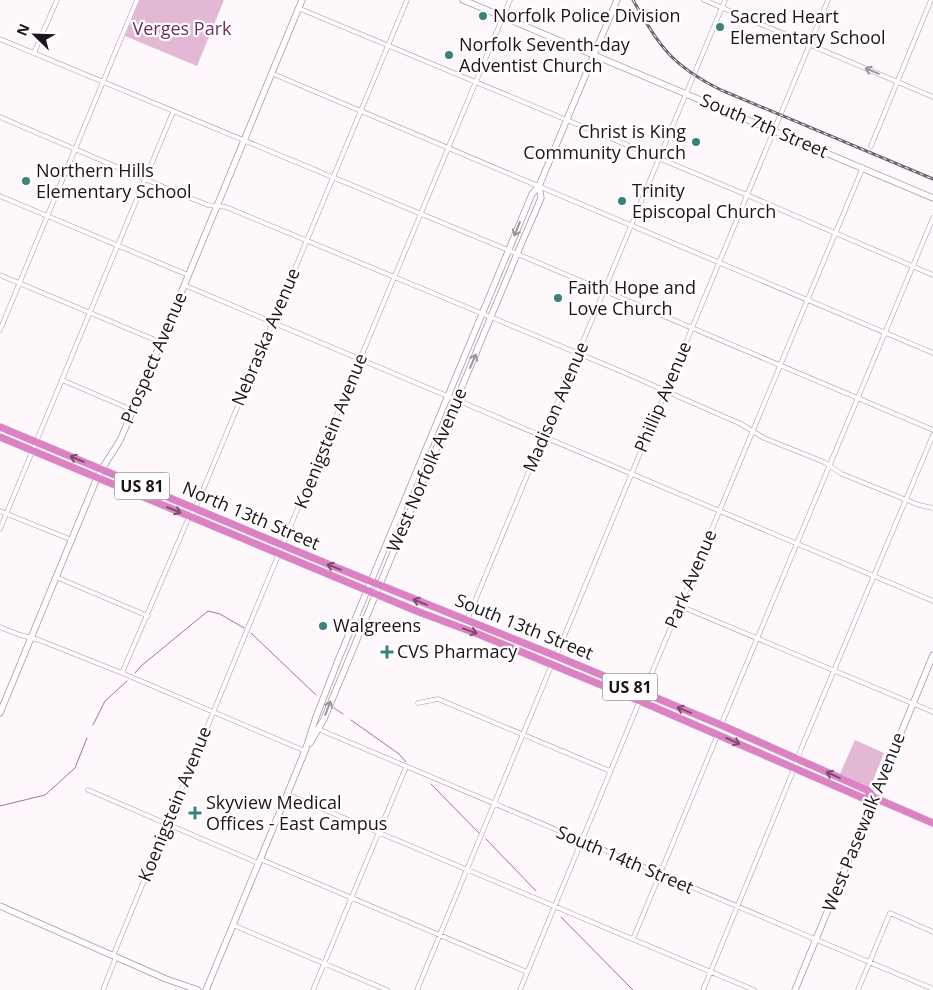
<svg xmlns="http://www.w3.org/2000/svg" width="933" height="990" font-family="'Open Sans',sans-serif">
<style>
.green{fill:#e3b8d5}
.lines{fill:none;stroke-linecap:round;stroke-linejoin:round}
.stream{stroke:#a37696;stroke-width:1}
.street-casing{stroke:#af91a5;stroke-width:5}
.secondary-casing{stroke:#af91a5;stroke-width:7}
.highway-casing{stroke:#d6d5d6;stroke-width:8}
.street{stroke:#fff;stroke-width:4}
.secondary{stroke:#fff;stroke-width:5.5}
.highway{stroke:#dc82c4;stroke-width:7}
.rail-casing{stroke:#6e656c;stroke-width:3}
.rail{stroke:#fff;stroke-width:1;stroke-dasharray:4;stroke-linecap:butt}
.oneway{stroke:#9a9598}
.oneway2{stroke:#7d4a70}
.poi-dot{fill:#3a827b;stroke:#fff;stroke-width:2}
.labels{text-anchor:middle;stroke-width:4.5;stroke-linejoin:round;paint-order:stroke}
.shield{fill:#fff;stroke:#625a5f;stroke-width:1}
.shield-label{font-size:16px;font-weight:bold;fill:#1e131b}
.poi-label{font-size:18px;fill:#1e131b;stroke:#fff;text-anchor:start}
.park-label{font-size:18px;fill:#702b60;stroke:#fff}
.street-label{font-size:18px;fill:#1e131b;stroke:#fff}
</style>
<rect width="100%" height="100%" fill="#fef7fc"/>
<path class="green" d="M140,0H224L197,66L125,36Z
M855,740L884,753L872,783L868,787L839,776Z"/>
<g class="lines">
<path class="stream" d="M251,633L316,695
M135,673L141,666L208,611L220,614L244,628
M334,708L343,714
M351,720L399,754L406,762
M93,725L105,701L127,681
M431,784L479,833
M0,806L45,795L75,768L87,738
M486,839L536,891
M561,917L633,990"/>
<defs>
<path id="street" d="M704,0L933,97
M298,8L747,195L933,275
M0,39L508,250L933,430
M34,53L57,0
M271,73L933,353
M0,117L180,194L208,205L226,207L618,370L741,424L764,438L824,462L842,474L919,505L933,508
M871,146L931,0
M0,196L188,275
M0,275L160,342
M184,285L933,601
M0,330L137,0
M62,380L132,410
M0,511L72,540
M0,529L173,112
M56,577L148,616
M680,606L933,712
M467,620L725,0
M0,627L20,635L39,640L122,673L305,751
M556,656L828,0
M122,673L189,517L195,509L407,0
M643,694L863,167
M418,703L438,699L610,771
M721,725L933,218
M318,729L933,989
M88,790L258,863
M287,794L754,990
M260,859L527,972
M233,925L387,990
M633,939L718,734
M113,956L252,618L510,0
M103,990L116,957
M313,990L406,767
M417,990L552,664
M520,990L640,700
M703,990L794,769L801,749L933,435
M858,990L890,913L933,932"/>
<path id="secondary" d="M463,0L933,198
M0,713L97,478C104,463 115,451 122,436L302,0
M310,743L324,719L517,254L541,198L539,186
M0,906L166,979L198,990
M206,990L305,751L316,717L339,658L532,194L539,186L617,0
M795,990L933,655"/>
<path id="highway" d="M0,427L330,565L556,656L721,725L867,790L875,798
M0,437L419,612L478,634L640,701L863,798H875L933,823"/>
</defs>
<use href="#street" class="street-casing"/>
<use href="#secondary" class="secondary-casing"/>
<use href="#highway" class="highway-casing"/>
<use href="#street" class="street"/>
<use href="#secondary" class="secondary"/>
<use href="#highway" class="highway"/>
<defs>
<path id="rail" d="M633,0C660,47 671,65 721,90L933,179"/>
</defs>
<use href="#rail" class="rail-casing"/>
<use href="#rail" class="rail"/>
</g>
<defs><path id="oneway-shaft" d="M-6 0H5M1.5-3L5.5 0L1.5 3" fill="none" stroke-width="1.6" stroke-linecap="round" stroke-linejoin="round" transform="scale(1.25)"/></defs>
<g class="oneway">
<use href="#oneway-shaft" transform="translate(872 71) rotate(-157)"/>
<use href="#oneway-shaft" transform="translate(517 229) rotate(112)"/>
<use href="#oneway-shaft" transform="translate(473 361) rotate(-67)"/>
<use href="#oneway-shaft" transform="translate(328 708) rotate(-68)"/>
</g>
<g class="oneway2">
<use href="#oneway-shaft" transform="translate(77 459) rotate(-157)"/>
<use href="#oneway-shaft" transform="translate(174 510) rotate(23)"/>
<use href="#oneway-shaft" transform="translate(334 567) rotate(-158)"/>
<use href="#oneway-shaft" transform="translate(420 602) rotate(-158)"/>
<use href="#oneway-shaft" transform="translate(470 631) rotate(20)"/>
<use href="#oneway-shaft" transform="translate(684 710) rotate(-158)"/>
<use href="#oneway-shaft" transform="translate(733 741) rotate(24)"/>
<use href="#oneway-shaft" transform="translate(833 775) rotate(-156)"/>
</g>
<g class="poi-dot">
<circle cx="483" cy="16" r="5"/>
<circle cx="720" cy="27" r="5"/>
<circle cx="449" cy="55" r="5"/>
<circle cx="696" cy="142" r="5"/>
<circle cx="26" cy="181" r="5"/>
<circle cx="622" cy="201" r="5"/>
<circle cx="558" cy="298" r="5"/>
<circle cx="323" cy="626" r="5"/>
<path d="M384.5 644.5h5v5h5v5h-5v5h-5v-5h-5v-5h5z"/>
<path d="M192.5 805.5h5v5h5v5h-5v5h-5v-5h-5v-5h5z"/>
</g>
<g class="labels">
<g class="shield">
<rect x="114.5" y="472.5" width="55" height="27" rx="4"/>
<rect x="602.5" y="673.5" width="55" height="27" rx="4"/>
</g>
<g class="shield-label">
<text x="142" y="492">US 81</text>
<text x="630" y="693">US 81</text>
</g>
<g class="poi-label">
<text x="493" y="22">Norfolk Police Division</text>
<text x="730" y="23">Sacred Heart<tspan x="730" dy="21">Elementary School</tspan></text>
<text x="459" y="51">Norfolk Seventh-day<tspan x="459" dy="21">Adventist Church</tspan></text>
<text x="686" y="138" text-anchor="end">Christ is King<tspan x="686" dy="21">Community Church</tspan></text>
<text x="36" y="177">Northern Hills<tspan x="36" dy="21">Elementary School</tspan></text>
<text x="632" y="197">Trinity<tspan x="632" dy="21">Episcopal Church</tspan></text>
<text x="568" y="294">Faith Hope and<tspan x="568" dy="21">Love Church</tspan></text>
<text x="333" y="632">Walgreens</text>
<text x="397" y="658">CVS Pharmacy</text>
<text x="206" y="809">Skyview Medical<tspan x="206" dy="21">Offices - East Campus</tspan></text>
</g>
<g class="park-label">
<text x="182" y="35">Verges Park</text>
</g>
<g class="street-label">
<text transform="translate(764 126) rotate(23)" y="6">South 7th Street</text>
<text transform="translate(266 337) rotate(-67)" y="6">Nebraska Avenue</text>
<text transform="translate(154 358) rotate(-67)" y="6">Prospect Avenue</text>
<text transform="translate(663 397) rotate(-67)" y="6">Phillip Avenue</text>
<text transform="translate(556 407) rotate(-67)" y="6">Madison Avenue</text>
<text transform="translate(331 431) rotate(-68)" y="6">Koenigstein Avenue</text>
<text transform="translate(427 470) rotate(-67)" y="6">West Norfolk Avenue</text>
<text transform="translate(251 516) rotate(23)" y="6">North 13th Street</text>
<text transform="translate(691 579) rotate(-67)" y="6">Park Avenue</text>
<text transform="translate(524 627) rotate(22)" y="6">South 13th Street</text>
<text transform="translate(175 804) rotate(-68)" y="6">Koenigstein Avenue</text>
<text transform="translate(864 822) rotate(-68)" y="6">West Pasewalk Avenue</text>
<text transform="translate(625 860) rotate(23)" y="6">South 14th Street</text>
</g>
</g>
<g transform="translate(35 35) rotate(293)" stroke="#ffffff" stroke-width="4" paint-order="stroke">
<path d="M0-4L9 19L0 12L-9 19Z" fill="#1e131b"/>
<text y="-8" font-size="14" font-weight="bold" text-anchor="middle" fill="#1e131b">N</text>
</g>
</svg>
